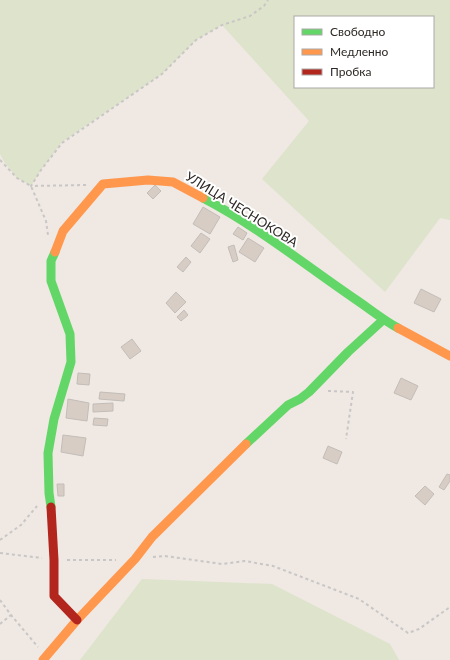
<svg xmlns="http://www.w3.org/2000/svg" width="450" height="660" font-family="Lato,sans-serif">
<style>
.green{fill:#dee3cb;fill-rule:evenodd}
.building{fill:#d8cdc4;stroke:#c2bdb9}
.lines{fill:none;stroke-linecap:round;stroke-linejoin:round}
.path{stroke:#c9c7c5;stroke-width:2;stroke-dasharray:3 3;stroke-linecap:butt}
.fast{stroke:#63d668;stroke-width:9}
.slow{stroke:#ff974d;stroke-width:9}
.jam{stroke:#b3261e;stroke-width:9}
.labels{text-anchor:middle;stroke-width:4;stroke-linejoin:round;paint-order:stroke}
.street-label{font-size:13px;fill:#2d2825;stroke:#fff}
</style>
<rect width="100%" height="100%" fill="#efe8e3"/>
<path class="green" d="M0,0H450V220L440,218L385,292L262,179L309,121L222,25L196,40L162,74L62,142L41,170L31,186L17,178L5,163L0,154ZM295,17H433V87H295Z
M142,579L272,584L390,644L399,660H80Z"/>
<path class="building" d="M155,185L161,191L153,199L147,193Z
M203,207L220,217L210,234L193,224Z
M238,227L247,233L243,240L233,234Z
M201,233L210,239L200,253L191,246Z
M248,238L264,248L255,262L239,252Z
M234,245L238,260L233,262L228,247Z
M186,257L191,262L183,272L177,267Z
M421,289L441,299L434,312L414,303Z
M176,292L186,302L175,313L166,303Z
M184,310L188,315L181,321L177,317Z
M132,339L141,351L130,359L121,347Z
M78,373L90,374L89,385L77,384Z
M401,378L418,386L411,400L394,393Z
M100,392L125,394L124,401L99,399Z
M68,399L89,403L87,421L66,418Z
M113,403V411L93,412V404Z
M94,418L108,419L107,426L93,425Z
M63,435L86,438L83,456L61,452Z
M328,446L342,452L337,464L323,458Z
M447,474L450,475V481L444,490L439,487Z
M57,484H64V496H58Z
M425,486L434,494L425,505L415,496Z"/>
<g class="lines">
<path class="path" d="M0,160L17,178L31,186L46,221L48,235
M86,185L31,186L41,170L62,143L162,74L196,40L222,25L250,16L264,6L268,0
M328,391L353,392L346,439
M0,540L21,525L37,506
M0,553L42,558
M153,557L165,556L222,564L245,561L273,566L359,599L408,633L419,629L450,607
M67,560H116
M0,600L11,615L38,647
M0,624L11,615"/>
<path class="fast" d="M203,198C257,226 305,265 355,299C370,309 383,320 398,328
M246,444L288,405L300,399L309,392L348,352L383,320
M51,507L49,493L48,453L54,419L71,362L70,334L51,281V261L55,252"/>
<path class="slow" d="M55,252L63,231L103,184L148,180L173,182L203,198
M398,328L450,356
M43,660L77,620L135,559L152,537L246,444"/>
<path class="jam" d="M51,507L54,560V596L77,620"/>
</g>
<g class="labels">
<g class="street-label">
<text transform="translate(242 209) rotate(32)" y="5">УЛИЦА ЧЕСНОКОВА</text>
</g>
</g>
<rect x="294" y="16" width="140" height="72" fill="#ffffff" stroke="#aba9a8"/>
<rect x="302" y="29" width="20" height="6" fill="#63d668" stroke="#aba9a8"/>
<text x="330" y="36" font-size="12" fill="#2d2825">Свободно</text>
<rect x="302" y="49" width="20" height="6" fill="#ff974d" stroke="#aba9a8"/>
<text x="330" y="56" font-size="12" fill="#2d2825">Медленно</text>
<rect x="302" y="69" width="20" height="6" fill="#b3261e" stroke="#aba9a8"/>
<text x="330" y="76" font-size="12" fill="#2d2825">Пробка</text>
</svg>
